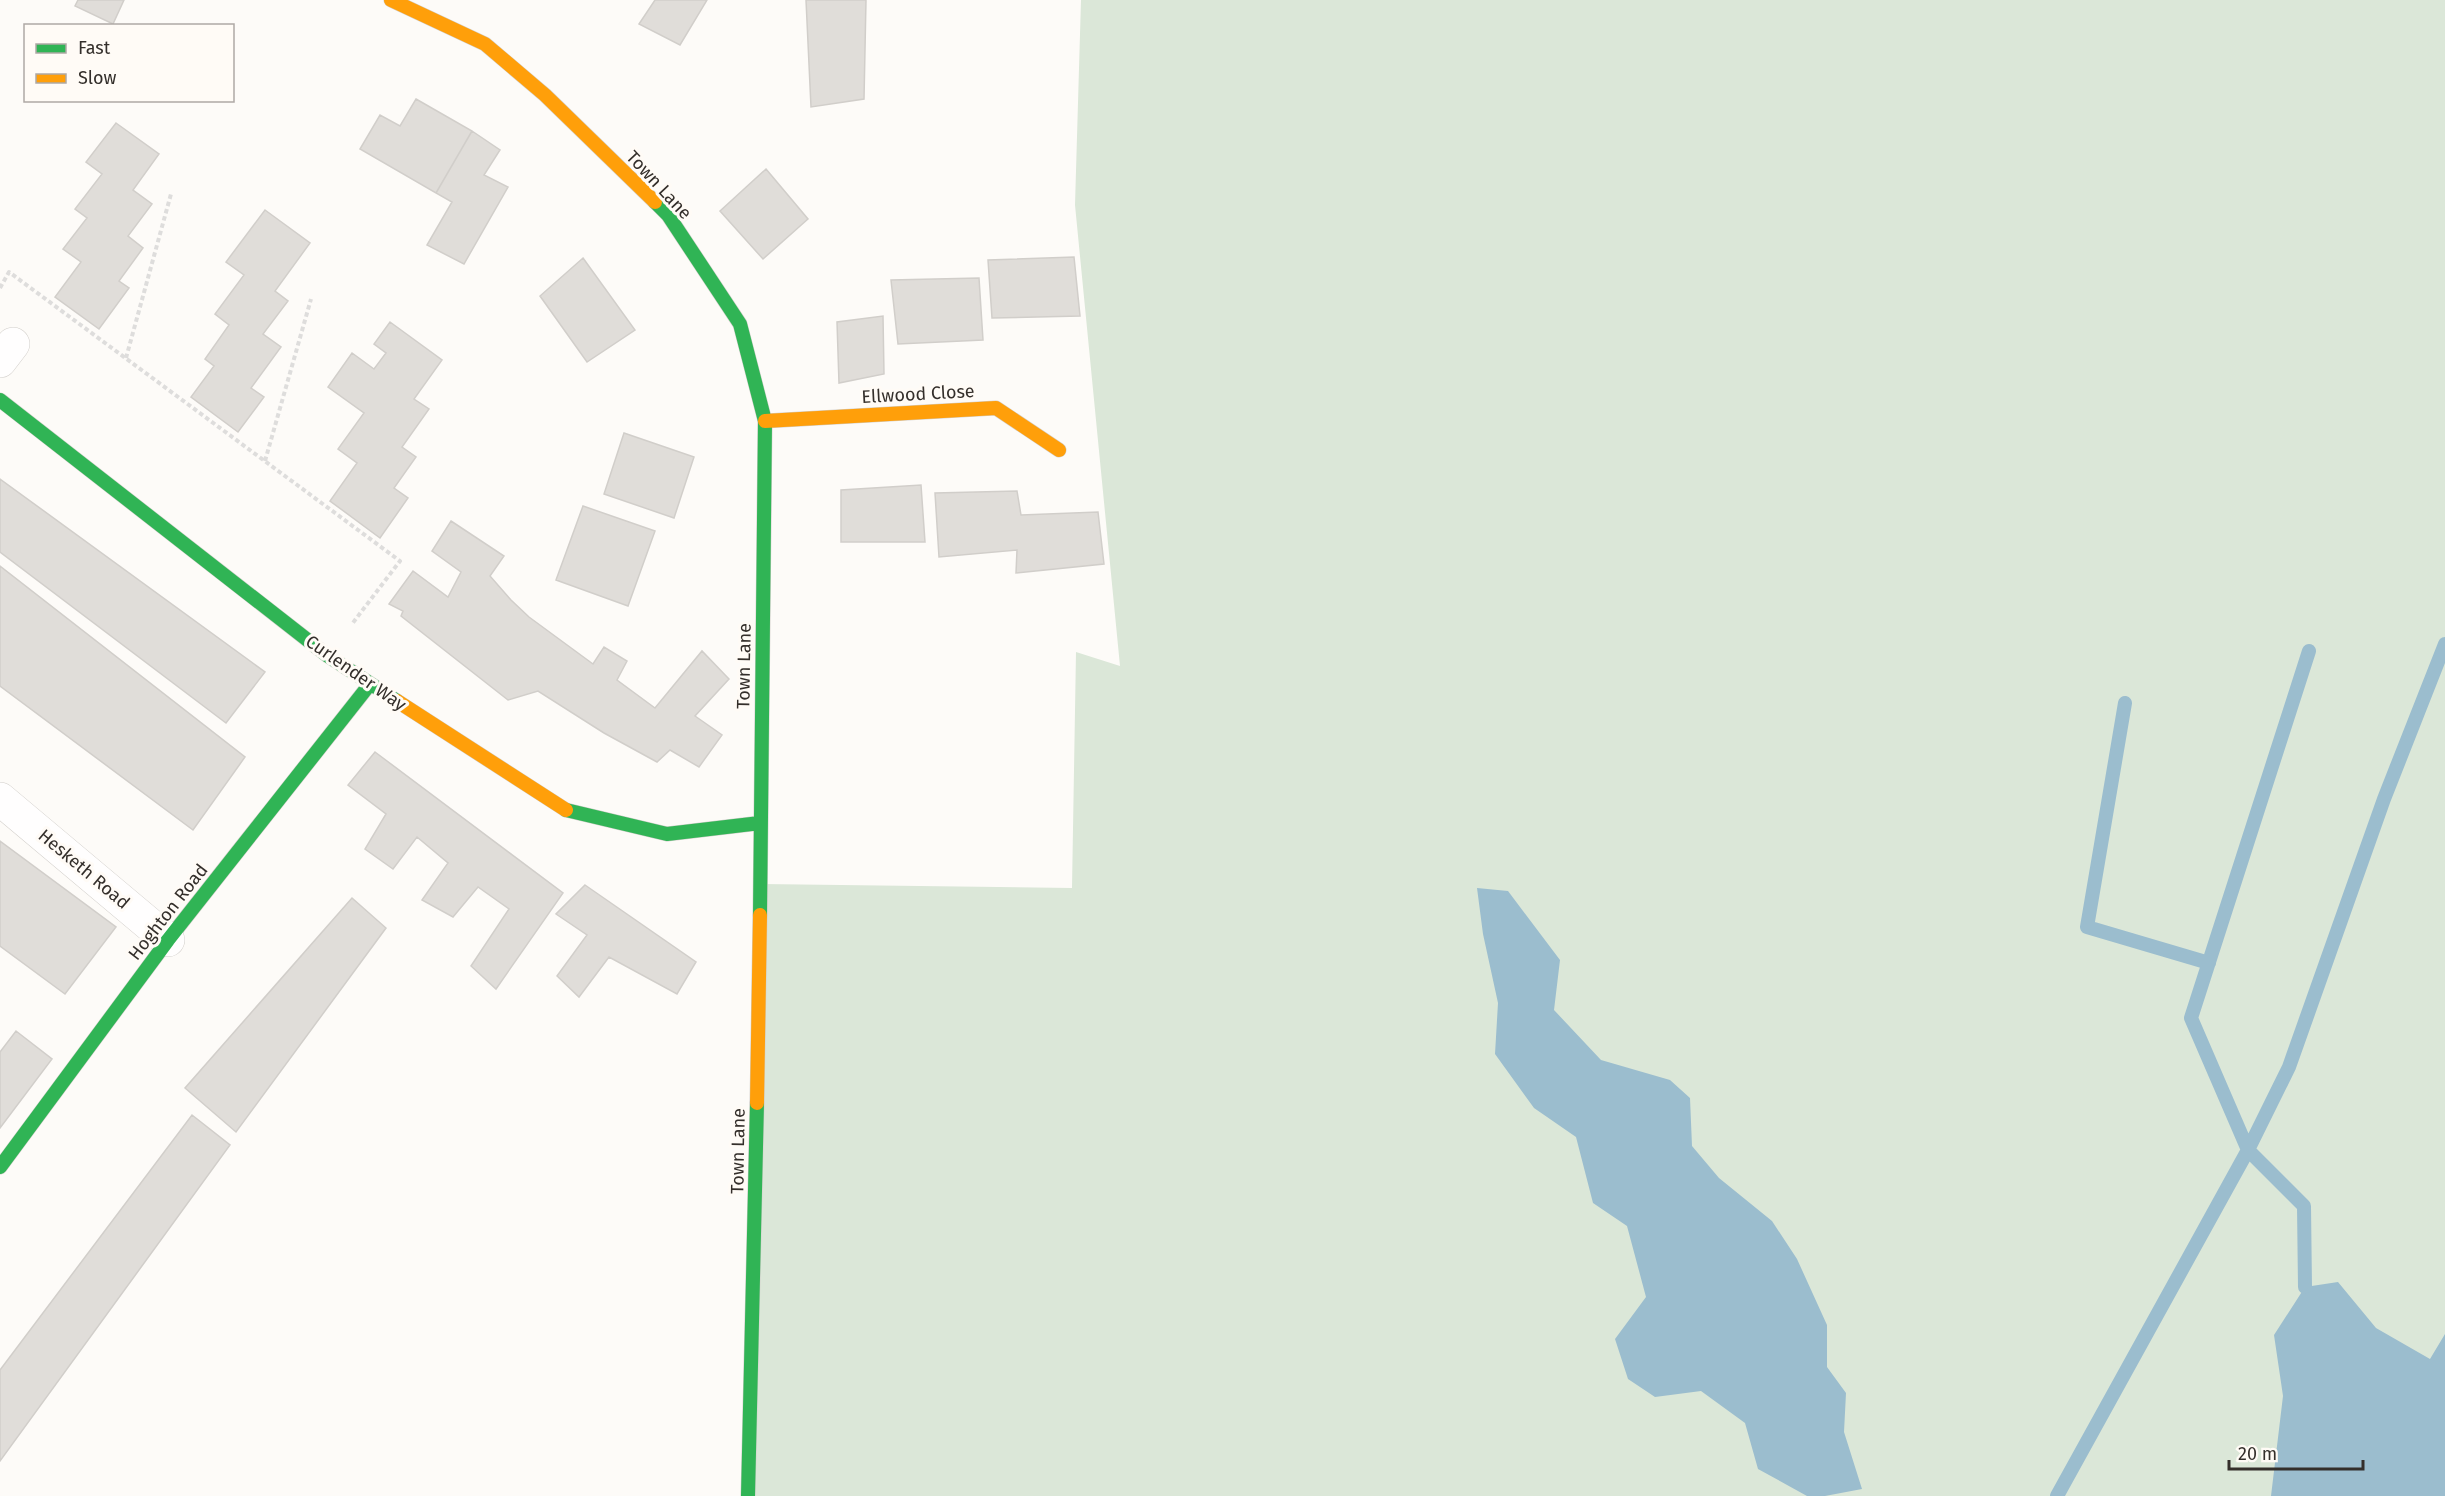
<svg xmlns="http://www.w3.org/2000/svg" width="2445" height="1496" font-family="'Fira Sans',sans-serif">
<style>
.green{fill:#dbe7d8}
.water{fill:#9bbdce}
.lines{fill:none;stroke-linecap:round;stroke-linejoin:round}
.stream{stroke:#9bbdce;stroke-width:14}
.building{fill:#e0ddd9;stroke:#d1ceca;stroke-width:1.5}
.street-casing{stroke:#d2cfcb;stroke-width:34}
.fast-casing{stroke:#d2cfcb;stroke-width:15}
.slow-casing{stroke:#d2cfcb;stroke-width:15}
.path{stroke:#dedddc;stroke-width:4;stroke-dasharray:4.5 3;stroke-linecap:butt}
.street{stroke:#fffefe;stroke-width:33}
.fast{stroke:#30b455;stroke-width:14}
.slow{stroke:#ff9f0a;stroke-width:14}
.labels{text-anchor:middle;stroke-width:6;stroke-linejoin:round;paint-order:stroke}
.street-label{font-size:18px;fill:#342f2b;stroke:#fffbf6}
</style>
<rect width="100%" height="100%" fill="#fdfbf8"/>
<path class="green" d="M1081,0H2445V1496H752L759,884L1072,888L1076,652L1120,666L1075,205Z"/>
<path class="water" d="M1477,888L1508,891L1560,960L1554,1010L1601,1060L1670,1080L1690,1098L1692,1146L1719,1178L1772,1221L1797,1259L1827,1325V1367L1846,1393L1844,1432L1862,1489L1825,1496H1807L1758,1469L1745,1423L1701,1391L1655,1397L1628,1379L1615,1339L1646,1297L1627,1226L1593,1203L1576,1137L1534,1108L1495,1054L1498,1003L1483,934Z
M2338,1282L2376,1328L2430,1359L2445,1334V1496H2271L2283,1396L2274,1335L2305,1287Z"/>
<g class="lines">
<path class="stream" d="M2125,703L2087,927L2209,963
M2305,1287L2304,1206L2248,1150L2191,1018L2309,651
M2057,1496L2248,1150L2289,1067L2384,799L2445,644"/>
</g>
<path class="building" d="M78,0H124L113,24L75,6Z
M655,0H707L680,45L639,24Z
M806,0H866L864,99L811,107Z
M416,99L472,131L436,193L360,149L380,115L400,126Z
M116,123L159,154L133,190L152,204L128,236L143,248L119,281L129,288L99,329L55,297L81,262L63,249L87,218L75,209L102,174L86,162Z
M472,131L500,150L484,175L508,187L464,264L427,245L452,202L436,193Z
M766,169L808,219L763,259L720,211Z
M265,210L310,243L275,291L288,301L263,334L281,347L251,388L264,397L238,432L191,397L214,366L205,359L229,325L215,314L244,275L226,262Z
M1074,257L1080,316L992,318L988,260Z
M583,258L635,330L587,362L540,296Z
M979,278L983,340L898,344L891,280Z
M883,316L884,374L839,383L837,322Z
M390,322L442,360L414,399L429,409L402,447L416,457L394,488L408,498L380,538L330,501L357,463L338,449L364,413L328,387L352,353L374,369L386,353L374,344Z
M624,433L694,457L674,518L604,494Z
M0,479L265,672L226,723L0,552Z
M921,485L925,542H841V490Z
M1017,491L1021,515L1098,512L1104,564L1016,573L1017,550L939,557L935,493Z
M583,506L655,531L628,606L556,580Z
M451,521L504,556L490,576L511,600L529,617L593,664L604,647L627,661L617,680L655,708L702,651L729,679L695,716L722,735L699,767L670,750L657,762L604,733L538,691L508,700L401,616L403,611L389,604L413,571L448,597L461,572L432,551Z
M0,566L245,757L193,830L0,686Z
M375,752L563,893L496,989L471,966L509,909L478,887L453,917L422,900L448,863L417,837L393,869L365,849L386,814L348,785Z
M0,841L116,927L65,994L0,946Z
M585,885L696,962L677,994L609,957L579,997L557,976L587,935L556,914Z
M352,898L386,928L236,1132L185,1088Z
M16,1031L52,1059L0,1128V1052Z
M192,1115L230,1145L0,1461V1370Z"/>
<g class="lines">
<defs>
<path id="street" d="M0,361L13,344
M0,799L168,940"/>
<path id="fast" d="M655,202L668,215L740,324L765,421L760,915
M0,400L328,656L397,701
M566,810L667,834L760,823
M0,1167L168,940L370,684
M748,1496L757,1103"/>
<path id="slow" d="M391,0L485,44L545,95L655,202
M765,421L996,408L1059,450
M397,701L566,810
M757,1103L760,915"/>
</defs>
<use href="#street" class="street-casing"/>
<use href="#fast" class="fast-casing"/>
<use href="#slow" class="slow-casing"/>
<path class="path" d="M0,288L9,272L400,561L352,624
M126,358L171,194
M265,461L311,299"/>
<use href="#street" class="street"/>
<use href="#fast" class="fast"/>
<use href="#slow" class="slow"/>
</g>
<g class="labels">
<g class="street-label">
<text transform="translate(659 185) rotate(47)" y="6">Town Lane</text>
<text transform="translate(918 394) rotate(-3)" y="6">Ellwood Close</text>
<text transform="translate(744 666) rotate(-89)" y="6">Town Lane</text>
<text transform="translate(356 673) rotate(35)" y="6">Curlender Way</text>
<text transform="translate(84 869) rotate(40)" y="6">Hesketh Road</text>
<text transform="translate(168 912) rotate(-52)" y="6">Hoghton Road</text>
<text transform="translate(738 1151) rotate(-89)" y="6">Town Lane</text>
</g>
</g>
<rect x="24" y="24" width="210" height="78" fill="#fffbf6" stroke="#aea9a5" stroke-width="1.5"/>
<rect x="36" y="44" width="30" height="9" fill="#30b455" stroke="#aea9a5" stroke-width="1.5"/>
<text x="78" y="54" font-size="18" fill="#342f2b">Fast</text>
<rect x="36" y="74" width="30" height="9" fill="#ff9f0a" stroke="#aea9a5" stroke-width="1.5"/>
<text x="78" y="84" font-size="18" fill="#342f2b">Slow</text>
<path d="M2229 1460v9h134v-9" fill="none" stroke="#342f2b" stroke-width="3"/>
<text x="2238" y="1460" font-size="18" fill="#342f2b" stroke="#fffbf6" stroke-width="4.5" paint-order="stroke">20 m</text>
</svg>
